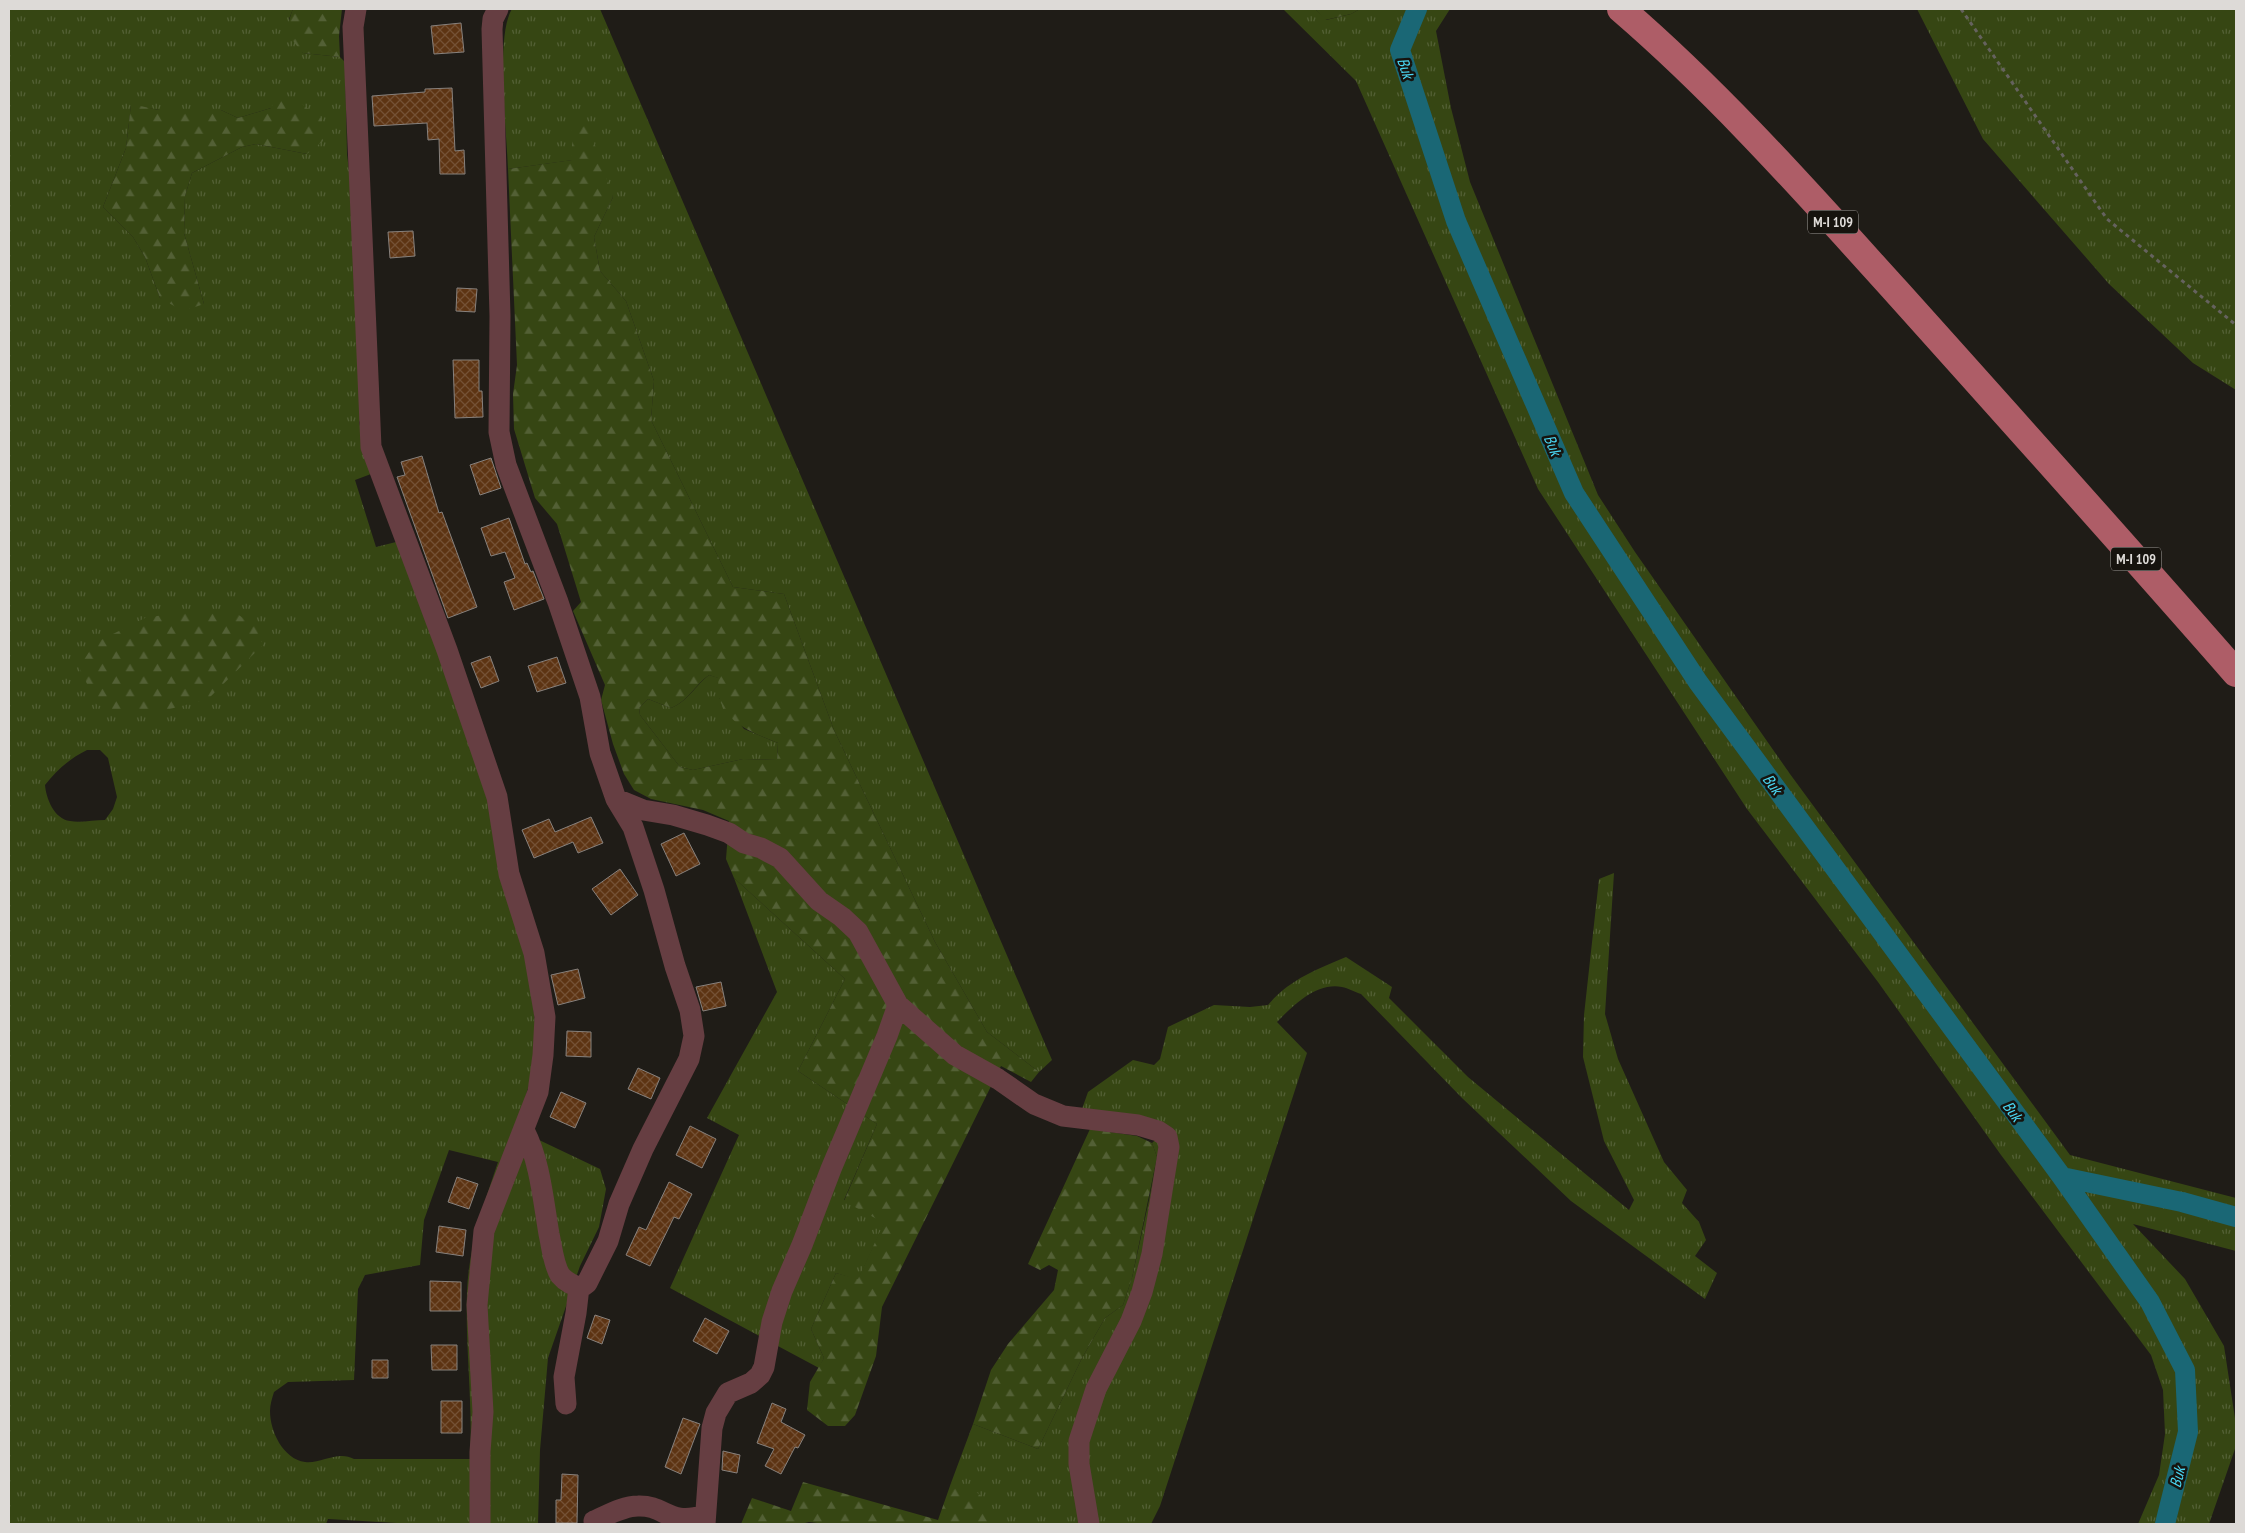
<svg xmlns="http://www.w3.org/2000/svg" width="2245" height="1533" font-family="'PT Sans Narrow',sans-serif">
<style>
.grass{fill:url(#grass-tufts);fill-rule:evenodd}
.forest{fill:url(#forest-firs);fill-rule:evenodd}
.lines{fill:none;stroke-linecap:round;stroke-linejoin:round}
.canal{stroke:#1a6775;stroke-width:20}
.building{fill:url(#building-cross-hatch);stroke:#87817d}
.path{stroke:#65625e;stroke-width:3;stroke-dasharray:4 4;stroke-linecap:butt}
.street{stroke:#663e42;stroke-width:21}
.primary{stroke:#ae5d67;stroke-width:28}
.labels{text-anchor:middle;stroke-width:5;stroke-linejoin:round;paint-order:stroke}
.shield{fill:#16130e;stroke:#a19e9b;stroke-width:1}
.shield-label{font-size:14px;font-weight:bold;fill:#dddad7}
.water-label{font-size:16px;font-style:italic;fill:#4ad6f2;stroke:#16130e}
</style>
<defs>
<pattern id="grass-tufts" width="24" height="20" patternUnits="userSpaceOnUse" patternTransform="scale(1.25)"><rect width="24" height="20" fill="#364613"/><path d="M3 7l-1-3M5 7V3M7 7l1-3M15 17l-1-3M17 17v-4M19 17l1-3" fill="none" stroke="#536035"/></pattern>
<pattern id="forest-firs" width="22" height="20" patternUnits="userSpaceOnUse" patternTransform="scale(1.25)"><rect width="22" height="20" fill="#364613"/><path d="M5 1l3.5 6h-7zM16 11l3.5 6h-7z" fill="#536035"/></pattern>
<pattern id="building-cross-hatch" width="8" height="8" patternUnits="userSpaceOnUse" patternTransform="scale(1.25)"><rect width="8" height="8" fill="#5d3413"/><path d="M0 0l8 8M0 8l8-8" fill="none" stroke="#745135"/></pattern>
</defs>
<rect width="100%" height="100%" fill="#1f1c17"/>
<path class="grass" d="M9,9H293L289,19L303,53L340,57L345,62L347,154L354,213L365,413L359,422L371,474L355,480L376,547L400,541L490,795L528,952L538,1054L516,1129L600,1169L606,1189L599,1227L580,1266L548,1358L540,1450L538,1524H414L328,1519L326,1524H9ZM131,105L159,110H221L238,118L271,108L307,154L256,144L242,147L192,173L185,196L184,233L204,304L160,298L145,257L133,237L103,207L126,148ZM87,750H100L108,758L117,797L113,809L105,820C94,820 80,823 70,821C54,819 46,798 45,785C57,770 69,759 87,750ZM449,1150L498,1162C484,1204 469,1245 467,1291C465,1347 473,1403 470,1459H354C338,1450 321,1464 305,1462C283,1459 270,1431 270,1411C270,1405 272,1398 274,1392L288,1382L354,1380L358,1289L365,1275L420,1265L424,1220Z
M512,9H600L1052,1060L1039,1072L987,1032L935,942L834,730L784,594L733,587L651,420L654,381L626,301L600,271L594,237L613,197L572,128L573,160L508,169C507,134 495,36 512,9Z
M1283,9H1315L1326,20L1351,14L1360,9H1450L1436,31L1451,108L1470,182L1598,495L1635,552L1790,774L2070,1155L2236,1198V1251L2133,1224L2185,1279L2224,1346L2236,1425V1446L2209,1524H2138L2159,1475L2165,1434L2163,1390L2151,1355L2001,1155L1878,982L1747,809L1538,489L1356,81Z
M1917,9H2236V390L2193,363L2109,284L1983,139Z
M709,675L719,678V698L744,729L778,743L777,760L743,759L693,770L680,767L640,715L639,708L648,699L671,708C687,702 696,685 709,675Z
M1614,873L1605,1014L1618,1059L1664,1162L1687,1190L1682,1203L1699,1222L1706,1240L1695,1256L1717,1273L1705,1299L1571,1201L1462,1098L1361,994C1355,992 1348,988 1342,987C1316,982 1293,1006 1277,1022L1307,1053L1160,1506L1151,1524H994L951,1483L973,1424L1038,1449L1082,1358L1105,1318L1123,1305L1132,1278L1149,1200L1157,1157L1152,1143L1168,1128L1082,1109L1088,1092L1133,1060L1154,1065L1160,1059L1168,1027L1214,1005L1250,1007L1268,1005C1290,979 1316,970 1346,957L1392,987L1389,998L1468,1077L1629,1210L1634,1200L1604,1141L1583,1057L1584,1015L1599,879Z
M734,878L845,979L798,1071L877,1124L844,1200L885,1222L858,1280L836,1273L811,1329L824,1358L819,1368L670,1288L739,1135L707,1118L777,992Z"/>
<path class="forest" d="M293,9H342L339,36L340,57L303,53C288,36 284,31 293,9Z
M1315,9H1360L1351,14L1325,20Z
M276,97L303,105L321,118L323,141L307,154L256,144L242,147L192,173L185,196L184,233L204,304L183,311L160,298L145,257L133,237L103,207L126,148L131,104L159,110H221L238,118L271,108Z
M588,125L613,197L594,237L600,271L626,301L654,381L651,420L733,587L784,594L834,730L935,942L987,1032L1039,1072L1031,1082L1001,1066L882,1307L876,1356L855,1415L845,1426H828L807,1410L810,1382L824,1358L811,1329L836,1273L858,1279L884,1223L844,1201L877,1124L798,1071L845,979L734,878L726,859L729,821L703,810L651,799L634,790L624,774L613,744L601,700L605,685L573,611L581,602L557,524L535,498L514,429L513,394L517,365L508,169L572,160V128ZM709,675L718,678C719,684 717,692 719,698C728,725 754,733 778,743L777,760L743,759L693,770L680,767L640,715L639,708L648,699L671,708C687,702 695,685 709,675Z
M200,609L233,611L256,627L263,645L208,699L166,710L123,712L97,705L79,667L95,643L145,618Z
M1090,1129L1137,1136L1152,1143L1157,1157L1132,1278L1123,1305L1105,1318L1082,1358L1038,1449L973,1424L991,1370L1008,1344L1054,1290L1058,1270L1049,1265L1040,1270L1028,1264Z
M803,1482L938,1520L951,1483C982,1493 984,1492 994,1523L825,1524L809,1522L801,1524H741L752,1498L791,1511Z"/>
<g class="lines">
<path class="canal" d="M1417,9L1400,50L1456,221L1574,493L1698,682L2062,1177L2150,1302L2185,1370L2188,1432L2165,1524
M2062,1177L2182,1202L2236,1217"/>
</g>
<path class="building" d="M461,23L464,52L434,54L431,26Z
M452,88L455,151L464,150L465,174H440L439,139L428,140L427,123L374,126L372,96L425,92V89Z
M413,231L415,256L390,258L388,232Z
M457,288L477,289L475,312L456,311Z
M453,360H479V391H482L483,417L455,418Z
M422,456L439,513L442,512L477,607L448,618L397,477L405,475L401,462Z
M491,458L501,488L480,495L470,465Z
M509,518L525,564L527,563L531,572L533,571L544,599L514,610L504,582L515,578L505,552L491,556L481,528Z
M490,656L499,681L481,688L471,663Z
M557,657L566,683L537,692L528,666Z
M591,817L603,843L578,853L573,842L534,858L522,830L549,819L555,832Z
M684,833L700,864L676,876L661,844Z
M620,869L638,895L611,915L592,889Z
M578,969L585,998L558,1005L551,975Z
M721,982L726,1006L703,1011L696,987Z
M567,1031L591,1032V1057L566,1056Z
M638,1068L660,1078L651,1099L628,1089Z
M561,1092L586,1103L575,1128L550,1117Z
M690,1126L716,1139L702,1168L676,1155Z
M457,1177L478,1184L469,1209L448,1202Z
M669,1182L692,1194L679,1219L674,1217L650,1266L626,1255L639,1227L646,1230Z
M439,1226L466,1230L463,1256L436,1252Z
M430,1281L461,1282V1311H430Z
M595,1315L610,1320L602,1344L587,1338Z
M705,1318L729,1331L717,1354L693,1341Z
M431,1345H457V1370H432Z
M372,1360H388V1378H372Z
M441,1401H462V1433H441Z
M772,1403L786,1409L781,1422L805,1435L798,1448L795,1447L781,1474L765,1466L774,1449L757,1443Z
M683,1418L700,1424L681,1474L665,1467Z
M723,1451L740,1455L737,1473L722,1470Z
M562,1474L578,1475L577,1523H556V1500H561Z"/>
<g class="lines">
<path class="path" d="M1961,9L2107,219L2236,325"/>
<path class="street" d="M356,9L353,27L371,447L447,650L497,797L509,874L534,953L545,1017L543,1055L538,1092L484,1231L477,1305L483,1412L480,1452V1524
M498,9L493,19L492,29L500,316L499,432L506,465L558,602L590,697L600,753L616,799L643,810L673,815L707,825L729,833L744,843L761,848L780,858L819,901L842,917L858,932L898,1005L887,1036L831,1169L802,1245L782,1291L772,1322L764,1367L760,1375L751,1383L728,1393L716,1413L712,1428L705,1524
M898,1005L955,1055L998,1079L1034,1104L1063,1116L1138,1125L1158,1131L1167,1137L1169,1147L1152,1254L1142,1292L1131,1321L1096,1389L1079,1441V1464L1089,1524
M524,1130C540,1161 543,1199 549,1234C552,1247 553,1263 560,1275C565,1281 575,1288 583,1286L587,1283L608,1241L619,1204L643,1149L689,1059L694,1036L690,1010L675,966L654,890L633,827L616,799
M566,1404L564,1377L576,1313L579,1287
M594,1521C608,1515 623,1506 638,1506C666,1505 668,1527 705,1515"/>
<path class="primary" d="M1621,9C1721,95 1809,195 1897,292C2011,419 2124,545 2236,673"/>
</g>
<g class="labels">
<g class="shield">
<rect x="1808" y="210.5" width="50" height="23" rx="4"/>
<rect x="2111" y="547.5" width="50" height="23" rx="4"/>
</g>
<g class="shield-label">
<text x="1833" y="227">M-I 109</text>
<text x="2136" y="564">M-I 109</text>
</g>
<g class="water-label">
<text transform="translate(1406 68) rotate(72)" y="6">Buk</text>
<text transform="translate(1553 445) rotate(67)" y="6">Buk</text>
<text transform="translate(1773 784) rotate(54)" y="6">Buk</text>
<text transform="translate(2013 1111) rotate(54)" y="6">Buk</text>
<text transform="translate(2177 1477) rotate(-76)" y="6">Buk</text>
</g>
</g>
<rect width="2245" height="1533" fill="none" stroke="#dddad7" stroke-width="20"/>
</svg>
